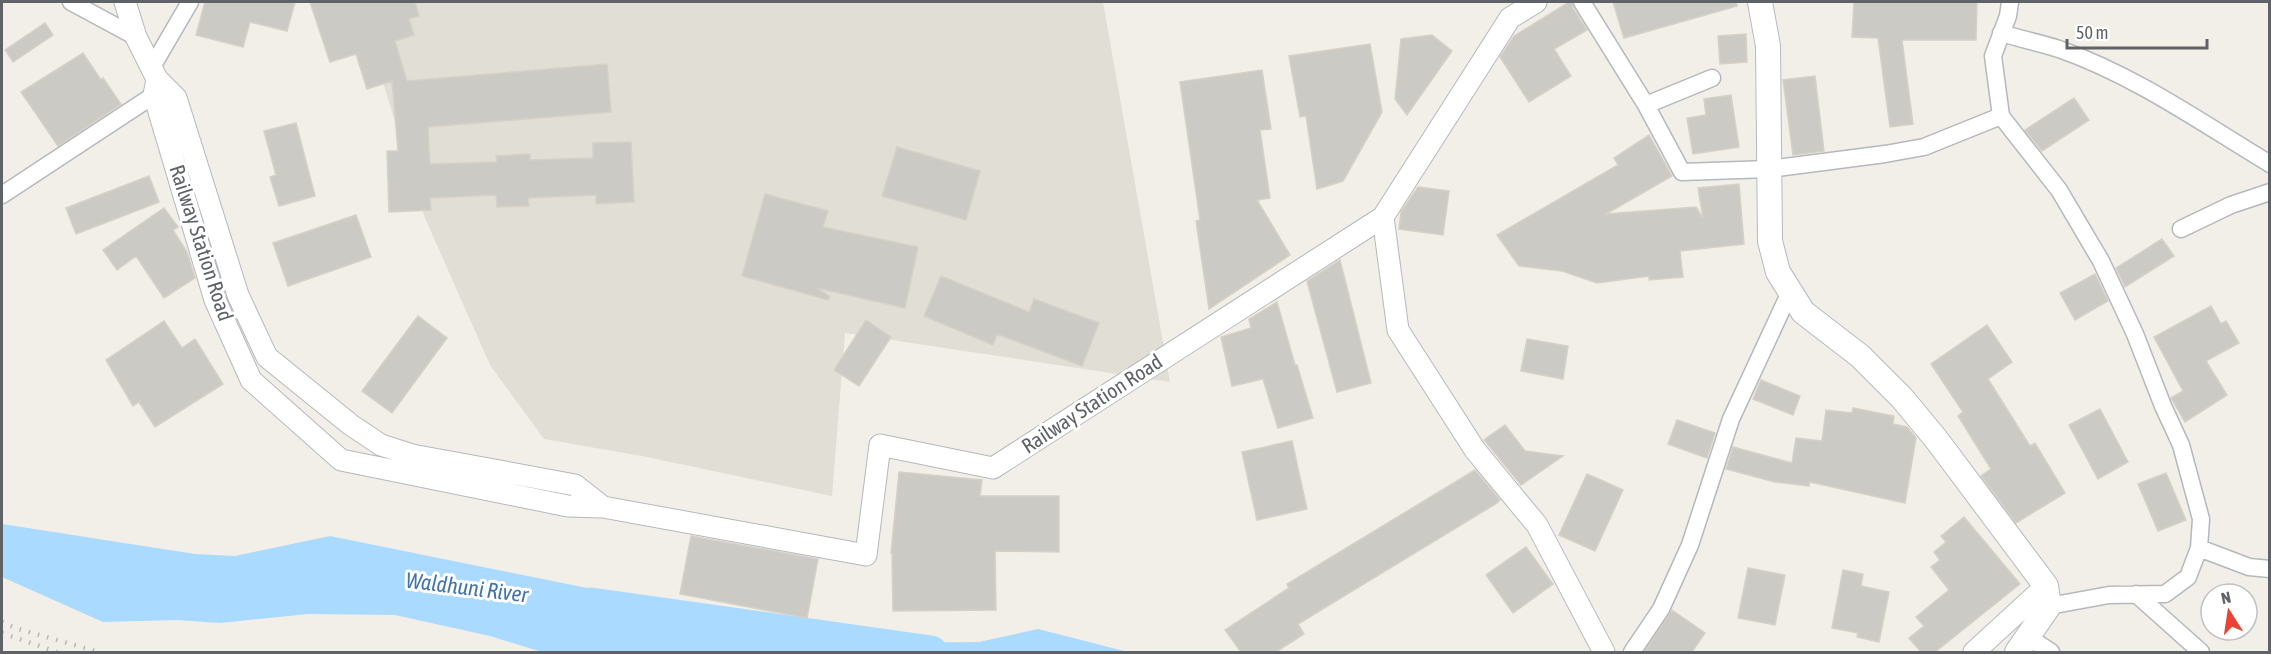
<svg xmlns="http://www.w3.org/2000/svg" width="2271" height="654" font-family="'Asap Condensed',sans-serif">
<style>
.education{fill:#e1ded6}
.water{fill:#aadaff}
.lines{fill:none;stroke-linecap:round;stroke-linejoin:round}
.river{stroke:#aadaff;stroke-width:33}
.building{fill:#cccac5;stroke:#d6d1c6;stroke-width:1.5}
.minor-casing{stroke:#b5b8bc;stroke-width:19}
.tertiary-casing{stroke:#b5b8bc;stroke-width:23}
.secondary-casing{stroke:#b6babf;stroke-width:26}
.minor{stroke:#fff;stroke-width:16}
.tertiary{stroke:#fff;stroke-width:21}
.secondary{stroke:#fff;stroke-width:24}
.rail{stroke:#b6b7b8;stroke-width:4.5;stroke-dasharray:1.5 8;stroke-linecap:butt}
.labels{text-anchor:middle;stroke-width:6;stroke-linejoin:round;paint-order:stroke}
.street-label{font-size:21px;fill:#5f6368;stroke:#fff}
.water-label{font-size:22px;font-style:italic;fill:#4174aa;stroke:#fff}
</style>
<rect width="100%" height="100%" fill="#f1efe8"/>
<path class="education" d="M358,2H1103L1170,382L845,333L832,496L642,456L544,439L490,365L425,218Z"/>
<path class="water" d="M2,524L195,554L235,556L330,536L607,592L637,611L672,623L715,630L770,644L979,642L1038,629L1128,652H542L490,636L395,615L308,614L220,623L177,620L103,622L2,577Z"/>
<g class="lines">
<path class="river" d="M591,604L931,652"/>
</g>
<path class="building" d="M205,2H295L287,31L250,22L243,47L196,35Z
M310,2H415L419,16L409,19L414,35L395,41L407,81L607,64L611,112L428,127L430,164L497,162L496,156L530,154V160L593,158V143L631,142L634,202L596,204V195L528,198L529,206L497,207L496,195L430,198L431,210L389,212L387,151H398L392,81L367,89L356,54L330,62Z
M1569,2H1572L1573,8L1587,30L1554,49L1571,76L1529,102L1500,57L1514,36Z
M1613,2H1736L1737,6L1624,38Z
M1854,2H1977L1976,40H1902L1913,124L1890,127L1878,38L1852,37Z
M45,23L53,35L13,62L5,50Z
M1746,34L1747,62L1720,64L1718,36Z
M1432,35L1452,51L1407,115L1395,99L1401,39Z
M1370,44L1382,112L1343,181L1317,189L1306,116L1300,117L1289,56Z
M83,53L101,80L103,78L121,104L58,146L21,92Z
M1262,70L1271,129L1260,130L1270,198L1257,200L1290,255L1209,309L1196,221L1200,220L1180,82Z
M1815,76L1824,151L1793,155L1783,80Z
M1731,95L1739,147L1693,154L1687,118L1706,115L1704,99Z
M2074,98L2089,120L2042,151L2025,130Z
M296,123L315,196L279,206L270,177L276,175L264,131Z
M1649,135L1672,176L1606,214L1696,207L1703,218L1698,188L1739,184L1744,244L1680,251L1683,277L1649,280V276L1597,283L1562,271L1519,266L1497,235L1618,165L1614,158Z
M897,147L980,171L966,220L882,196Z
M149,176L159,202L76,234L66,208Z
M1418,187L1449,191L1443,235L1399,229L1401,212Z
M765,194L828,211L823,227L918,247L905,308L817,288L830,297L828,300L742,276Z
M164,208L178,227L173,230L187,252L195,278L164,298L136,256L117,270L103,250Z
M356,215L371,257L288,286L273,243Z
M2162,239L2174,256L2125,287L2116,268Z
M1340,260L1371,383L1337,392L1307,281Z
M2095,274L2108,301L2075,320L2060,293Z
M941,276L1029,312L1034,299L1099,323L1082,366L997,334L993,345L924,316Z
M1277,302L1295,365H1297L1313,418L1278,428L1263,379L1232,386L1221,337L1251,328L1249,319Z
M2211,306L2221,324L2226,321L2239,343L2206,361L2227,395L2185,422L2171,398L2183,391L2154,337Z
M418,316L447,338L392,413L362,391Z
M866,320L891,337L859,386L834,370Z
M164,321L182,348L195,339L223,384L155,427L139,402L133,406L106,360Z
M1987,325L2012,362L1988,379L2030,446L2035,443L2065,493L2016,523L1981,476L1991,469L1958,416L1963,412L1931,364Z
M1527,339L1568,346L1563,379L1521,371Z
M1761,380L1800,396L1793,415L1753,399Z
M1853,408L1894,416L1893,424L1907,427L1916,438L1905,503L1810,482L1809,486L1775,482L1726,469L1733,447L1792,463L1796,438L1822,441L1826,410L1852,413Z
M2100,409L2128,462L2098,479L2069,425Z
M1677,420L1715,433L1707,458L1668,444Z
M1505,425L1525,451L1563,456L1521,485L1484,440Z
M1292,441L1307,509L1257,520L1242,452Z
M1475,470L1500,500L1497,503L1298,624L1304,634L1276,652H1241L1225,630L1289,588L1287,584Z
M899,472L982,480L980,496H1059V552L995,551L996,610L893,611L892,553H891Z
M2166,473L2186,520L2158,531L2138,484Z
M1587,474L1623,490L1595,551L1559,535Z
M1964,517L2020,584L1935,652H1921L1909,638L1924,626L1916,617L1949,590L1931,567L1940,560L1934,552L1946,542L1941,536Z
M691,536L818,559L807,618L680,594Z
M1526,547L1553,584L1513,613L1486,575Z
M1748,568L1785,575L1775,625L1738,618Z
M1843,570L1863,574L1861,586L1889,592L1879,642L1857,637L1858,633L1832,628Z
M1672,610L1705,633L1692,652H1644Z"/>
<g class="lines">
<defs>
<path id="minor" d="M71,2L136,37
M1582,2L1646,105L1712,78
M2010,2L2008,16L1993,56L2001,116L2059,190L2101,261L2135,334L2163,406L2181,445L2201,519L2199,548L2188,577L2165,594L2109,595L2049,606
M2001,33C2021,39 2040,43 2059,49C2134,75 2202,123 2270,164
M152,67L190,2
M1646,105L1682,172L1769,169L1885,154L1924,147L2001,116
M2,195L154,95L165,91
M2181,229L2231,205L2270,192
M2199,548L2249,567L2270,569
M2136,594L2201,652
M2028,637L2051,652
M1632,652L1661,609L1690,545L1731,419L1790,292"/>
<path id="tertiary" d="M125,2L136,37L157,79L176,98L238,295L267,357L351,425L381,445L412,455L575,485L603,507
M157,79L154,95L215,300L251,380L341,460L568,506L603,507L866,555L880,445L993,468L1383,217L1510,18L1536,2
M1383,217L1398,330L1475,450L1537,525L1604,652
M1974,652L2046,586"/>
<path id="secondary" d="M1760,2L1768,46L1770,241L1778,272L1803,312L1860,356L1902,398L1936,439L2046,586L2049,606L2017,652"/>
</defs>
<use href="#minor" class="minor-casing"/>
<use href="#tertiary" class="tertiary-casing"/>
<use href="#secondary" class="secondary-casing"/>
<use href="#minor" class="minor"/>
<use href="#tertiary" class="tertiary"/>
<use href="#secondary" class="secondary"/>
<path class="rail" d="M2,622L15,628L99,652
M2,633L57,652"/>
</g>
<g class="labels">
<g class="street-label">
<text transform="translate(201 243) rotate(72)" y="7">Railway Station Road</text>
<text transform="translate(1092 404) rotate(-33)" y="7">Railway Station Road</text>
</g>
<g class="water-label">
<text transform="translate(467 587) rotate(7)" y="8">Waldhuni River</text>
</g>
</g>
<rect width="2271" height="654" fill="none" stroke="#5f6368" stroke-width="6"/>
<g transform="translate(2229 612) rotate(348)"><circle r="28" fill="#ffffff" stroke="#bfc1c3" stroke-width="1.5"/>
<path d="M0-4.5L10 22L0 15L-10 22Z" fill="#ea4335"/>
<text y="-9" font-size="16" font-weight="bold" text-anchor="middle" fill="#5f6368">N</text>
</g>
<path d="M2067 39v9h140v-9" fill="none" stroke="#5f6368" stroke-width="3"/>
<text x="2076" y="39" font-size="18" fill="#5f6368" stroke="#ffffff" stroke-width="4.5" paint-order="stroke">50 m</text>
</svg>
